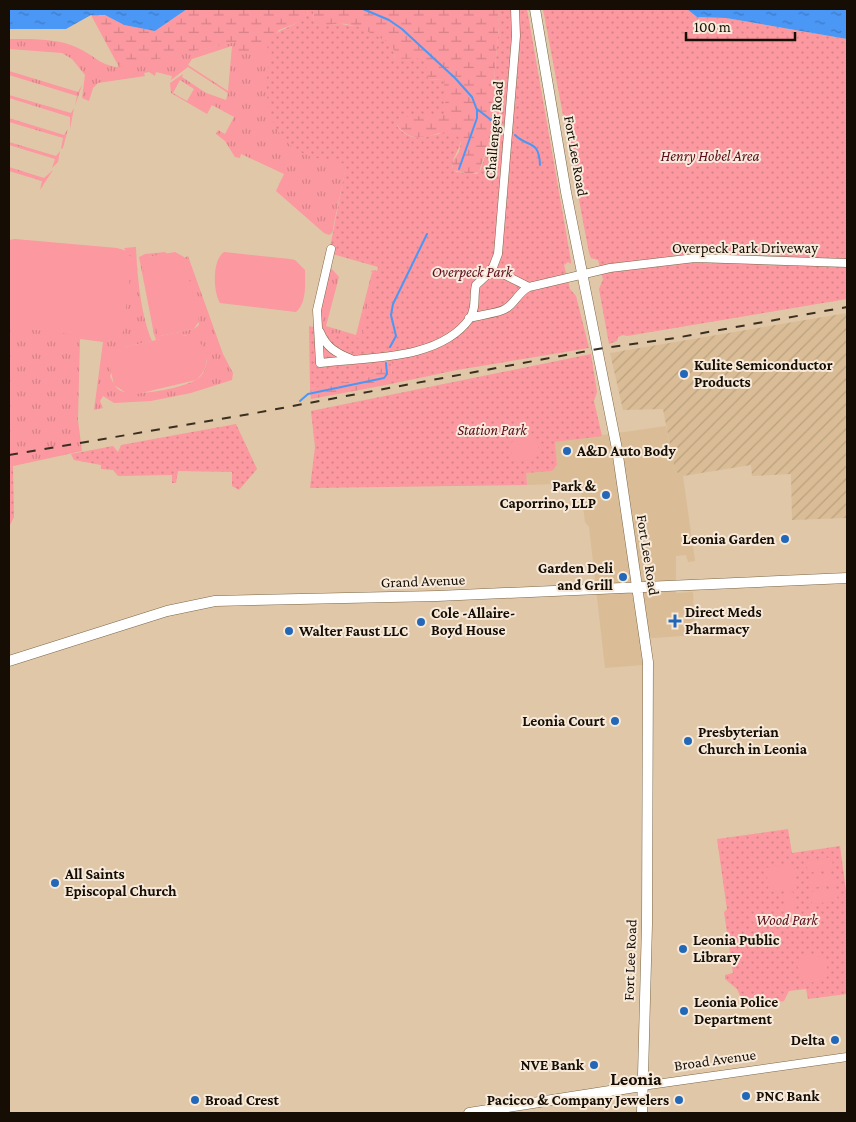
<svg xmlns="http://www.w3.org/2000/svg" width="856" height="1122" font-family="'Crimson Pro',serif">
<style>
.built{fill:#dabd96}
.industrial{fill:url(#industrial-furrows)}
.grass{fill:url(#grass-tufts);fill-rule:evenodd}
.wetland{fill:url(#wetland-marsh)}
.park{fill:url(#park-dots)}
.pitch{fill:#fb98a0}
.water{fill:url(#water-ripples)}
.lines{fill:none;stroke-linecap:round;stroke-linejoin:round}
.stream{stroke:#4b97f5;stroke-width:2}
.minor-casing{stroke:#7c6749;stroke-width:9}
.major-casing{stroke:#7c6749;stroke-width:11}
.minor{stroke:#fff;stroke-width:8}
.major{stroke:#fff;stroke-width:10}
.rail{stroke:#392e20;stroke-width:2;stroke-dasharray:9 9;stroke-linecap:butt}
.poi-dot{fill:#2368b8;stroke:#f7eada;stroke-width:2}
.labels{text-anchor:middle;stroke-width:4;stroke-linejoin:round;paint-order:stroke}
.street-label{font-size:15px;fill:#160e04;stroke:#f7eada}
.park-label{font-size:15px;font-style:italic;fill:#5c0a1d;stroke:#f7eada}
.poi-label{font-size:15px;font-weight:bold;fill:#160e04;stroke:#f7eada;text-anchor:start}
.quarter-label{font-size:18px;font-weight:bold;fill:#160e04;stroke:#f7eada}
</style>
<defs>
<pattern id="industrial-furrows" width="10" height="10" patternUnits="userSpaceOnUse" patternTransform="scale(1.25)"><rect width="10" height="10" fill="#dabd96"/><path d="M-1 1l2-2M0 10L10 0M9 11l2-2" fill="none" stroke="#baa180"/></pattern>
<pattern id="grass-tufts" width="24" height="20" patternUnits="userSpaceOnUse" patternTransform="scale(1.25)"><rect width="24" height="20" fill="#fb98a0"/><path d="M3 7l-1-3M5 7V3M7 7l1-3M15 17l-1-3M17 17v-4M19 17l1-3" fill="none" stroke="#d68288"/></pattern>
<pattern id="wetland-marsh" width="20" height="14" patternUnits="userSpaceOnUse" patternTransform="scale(1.25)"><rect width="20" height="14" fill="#fb98a0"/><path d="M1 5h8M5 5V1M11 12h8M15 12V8" fill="none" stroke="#d68288"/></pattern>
<pattern id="park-dots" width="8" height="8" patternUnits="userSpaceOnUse" patternTransform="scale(1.25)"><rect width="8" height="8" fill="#fb98a0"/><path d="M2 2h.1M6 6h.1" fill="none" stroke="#d68288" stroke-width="1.8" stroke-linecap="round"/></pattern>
<pattern id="water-ripples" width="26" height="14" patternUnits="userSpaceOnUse" patternTransform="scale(1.25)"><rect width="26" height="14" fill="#4b97f5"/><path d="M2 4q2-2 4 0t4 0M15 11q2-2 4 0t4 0" fill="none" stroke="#3d7ac4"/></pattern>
</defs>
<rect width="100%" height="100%" fill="#e0c7a7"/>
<path class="built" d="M666,426L675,471L683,476L695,561L688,562L686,555L676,556V593L693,592L695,635L641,639L643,665L605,668L589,527L585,522L580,483L527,485L526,473L552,470L557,465L555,442Z"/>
<path class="industrial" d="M847,313V518L792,520L791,474L752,476L751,465L683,476L675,471L663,409L623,410L610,353Z"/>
<path class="grass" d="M9,39C31,39 58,38 78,48C92,54 100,65 116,67L236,42L268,43L339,157L347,162L332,233L329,235L324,233L276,191L284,174L241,154L240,158L235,157L225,141L216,134L218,130L225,134L234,117L212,105L207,114L171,93L170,83L183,74L182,77L206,93L226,100L228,93L188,67L171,80L172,76L156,72L155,76L149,72L144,73L145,76L98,83L93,88L89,101L82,98L85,75L72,59L62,53L9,49ZM232,46L228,91L188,65L192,59ZM180,80L194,89L187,101L173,93Z
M9,71L78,92L82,85L75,106L77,96L9,75Z
M9,95L71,113L74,108L70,129V117L9,98Z
M9,118L64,135L68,129L63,148L61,149L63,138L9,122Z
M9,142L56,156L60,151L58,162L52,168L55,159L9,145Z
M9,167L44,178L53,170L40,190L42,181L9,171Z
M136,247C137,275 141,316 152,341L125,347L110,376C113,382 115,388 121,391C136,397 188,388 200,377C205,372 206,366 207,360L186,335L156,340L154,334L139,257L145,254L165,252L167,254L148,257L160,336L194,329L199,325L184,258L188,256L223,354L233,373L232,380L191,393L151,401L114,403L103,396L100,401L103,408L94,410L103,342L80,339L78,420L82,451L9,467V327L132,260L124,248Z
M331,268L339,277L326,326L356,335L372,272L370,271L376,270L380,275L378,345L323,332L320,307Z"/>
<path class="wetland" d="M187,9H307L308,14L302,21L279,30L267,47L239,53L236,42L119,67L91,15H105L124,25L155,31Z
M313,9H498L499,25L494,80L496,103L493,118L495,123L479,172L470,174L453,170L452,163L459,152L461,142L439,133C423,139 409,141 397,125L400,117L444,79L427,80L395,59L393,48C378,39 363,27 346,24C335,23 325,28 314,24Z
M391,360L392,376L386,385L311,399L310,389L351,380L376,372L381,362Z"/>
<path class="park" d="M307,9H313L314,24L318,25L341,24L359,27L388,42L393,48L395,59L426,58L428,80L444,79L446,115L400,117L397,126C418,154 445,119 461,140C460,150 452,157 452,167L456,172L477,174L481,169L495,123L493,118L496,103L494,80L499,25L498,9H527L571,261V264L568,262L564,265L570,289L576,296L589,348L457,370L386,385L392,375L391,361L381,362V368C362,382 332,384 310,389L309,326L361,339L378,267L329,253L346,165C332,157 323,161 309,156C265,139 261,90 272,51L267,47C272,27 296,29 308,14Z
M543,9H687L697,17L726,18L847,39V299L627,336L623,335L618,337L617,341L609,344L599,289L603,279L598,260L591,258L589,253Z
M591,354L597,392L594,401L602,436L555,442L557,465L552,471L526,473L527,485L310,488L315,447L311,411Z
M236,424L257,469L239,490L232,486V472L178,471L176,483H172V475L118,476L113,470L101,469V465L74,460L71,454L113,446L118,452L121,445Z
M13,466L14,517L9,527V467Z
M788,829L792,853L840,846L847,898V994L808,999L806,989L789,991L784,1001L745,1007L737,989L725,979V975L733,973L724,912L727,909L717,839Z"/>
<path class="pitch" d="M15,239L117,248L127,251L132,260L123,332L111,339L9,327V240Z
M175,252L184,257L199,321L194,329L160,336L157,332L142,264L148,257Z
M224,252L290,259L295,260L305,270C305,283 307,303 296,312L220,303C213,292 212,260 224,252Z
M179,335C206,334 216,364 196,380L137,394H128L114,385L110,367L117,352L125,347Z
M522,433L534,434L541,455L517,463L512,456L510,444Z
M832,857L833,869L808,873L806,861Z
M794,864L797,889L769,892L766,868Z
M834,874L836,885L810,888L809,877Z
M836,889L838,901L812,904L811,892Z
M793,892L796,918L787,919L783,893Z
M808,954C823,954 833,968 825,981L805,983L799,978L797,961Z"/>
<path class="water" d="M9,9H187L155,31L124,25L105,15H91L66,29H9Z
M687,9H847V39L726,18L697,17Z"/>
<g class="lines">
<path class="stream" d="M363,9L389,20L402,29L455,78L472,97L477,110V118L459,169
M477,109L495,123
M515,135C528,148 539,139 540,165
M390,347L396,336L391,315L393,304L427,234
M300,401L308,394L384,378L387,374L386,363"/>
<defs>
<path id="minor" d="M331,249L317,310L320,363C367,357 440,361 470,318C477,307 473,296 476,285L488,274L501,273L529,287
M487,273L493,267L498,254L516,36L515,9
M469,318C480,315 499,313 505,309C515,304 518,292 529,287L610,268L695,258L847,263
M320,332C326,347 336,353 351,359
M642,1086L847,1057"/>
<path id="major" d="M535,9L566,192L617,449L648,662L647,924L642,1113
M9,661L167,611L215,601L437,596L847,578
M469,1113L642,1086"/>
</defs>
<use href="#minor" class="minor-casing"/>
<use href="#major" class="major-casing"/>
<use href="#minor" class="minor"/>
<use href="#major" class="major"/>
<path class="rail" d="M9,455L250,414L598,349L675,338L847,307"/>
</g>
<g class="poi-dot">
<circle cx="684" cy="374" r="5"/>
<circle cx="567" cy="451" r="5"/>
<circle cx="606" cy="495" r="5"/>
<circle cx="785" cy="539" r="5"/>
<circle cx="623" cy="577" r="5"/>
<path d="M672.5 613.5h5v5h5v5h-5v5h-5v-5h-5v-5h5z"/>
<circle cx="421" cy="622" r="5"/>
<circle cx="289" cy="631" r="5"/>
<circle cx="615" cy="721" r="5"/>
<circle cx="688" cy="741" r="5"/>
<circle cx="55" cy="883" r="5"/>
<circle cx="683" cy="949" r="5"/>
<circle cx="684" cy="1011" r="5"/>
<circle cx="835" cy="1040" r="5"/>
<circle cx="594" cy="1065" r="5"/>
<circle cx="746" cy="1096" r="5"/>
<circle cx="195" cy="1100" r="5"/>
<circle cx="679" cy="1100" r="5"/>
</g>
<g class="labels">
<g class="street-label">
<text transform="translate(494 130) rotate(-85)" y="5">Challenger Road</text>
<text transform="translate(576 156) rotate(80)" y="5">Fort Lee Road</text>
<text x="745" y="253">Overpeck Park Driveway</text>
<text transform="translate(648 555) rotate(81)" y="5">Fort Lee Road</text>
<text transform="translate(423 581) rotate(-2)" y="5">Grand Avenue</text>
<text transform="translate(630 960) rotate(-88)" y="5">Fort Lee Road</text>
<text transform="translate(715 1060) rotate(-8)" y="5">Broad Avenue</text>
</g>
<g class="park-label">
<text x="710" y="161">Henry Hobel Area</text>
<text x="472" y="277">Overpeck Park</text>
<text x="492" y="435">Station Park</text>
<text x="787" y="925">Wood Park</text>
</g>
<g class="poi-label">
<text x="694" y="370">Kulite Semiconductor<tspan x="694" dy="17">Products</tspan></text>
<text x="577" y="456">A&amp;D Auto Body</text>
<text x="596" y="491" text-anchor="end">Park &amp;<tspan x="596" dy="17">Caporrino, LLP</tspan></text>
<text x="775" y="544" text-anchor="end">Leonia Garden</text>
<text x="613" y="573" text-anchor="end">Garden Deli<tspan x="613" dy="17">and Grill</tspan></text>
<text x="685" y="617">Direct Meds<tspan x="685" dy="17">Pharmacy</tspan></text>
<text x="431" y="618">Cole -Allaire-<tspan x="431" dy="17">Boyd House</tspan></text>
<text x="299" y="636">Walter Faust LLC</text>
<text x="605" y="726" text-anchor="end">Leonia Court</text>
<text x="698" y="737">Presbyterian<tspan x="698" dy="17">Church in Leonia</tspan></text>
<text x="65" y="879">All Saints<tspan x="65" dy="17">Episcopal Church</tspan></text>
<text x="693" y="945">Leonia Public<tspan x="693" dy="17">Library</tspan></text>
<text x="694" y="1007">Leonia Police<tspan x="694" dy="17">Department</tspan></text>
<text x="825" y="1045" text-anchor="end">Delta</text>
<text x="584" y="1070" text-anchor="end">NVE Bank</text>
<text x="756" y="1101">PNC Bank</text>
<text x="205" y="1105">Broad Crest</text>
<text x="669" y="1105" text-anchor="end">Pacicco &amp; Company Jewelers</text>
</g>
<g class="quarter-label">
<text x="636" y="1085">Leonia</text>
</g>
</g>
<rect width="856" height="1122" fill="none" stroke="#160e04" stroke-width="20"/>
<path d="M686 32v8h109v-8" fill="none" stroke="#160e04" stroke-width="2.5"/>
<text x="694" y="32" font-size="15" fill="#160e04" stroke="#f7eada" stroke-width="4" paint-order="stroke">100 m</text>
</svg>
